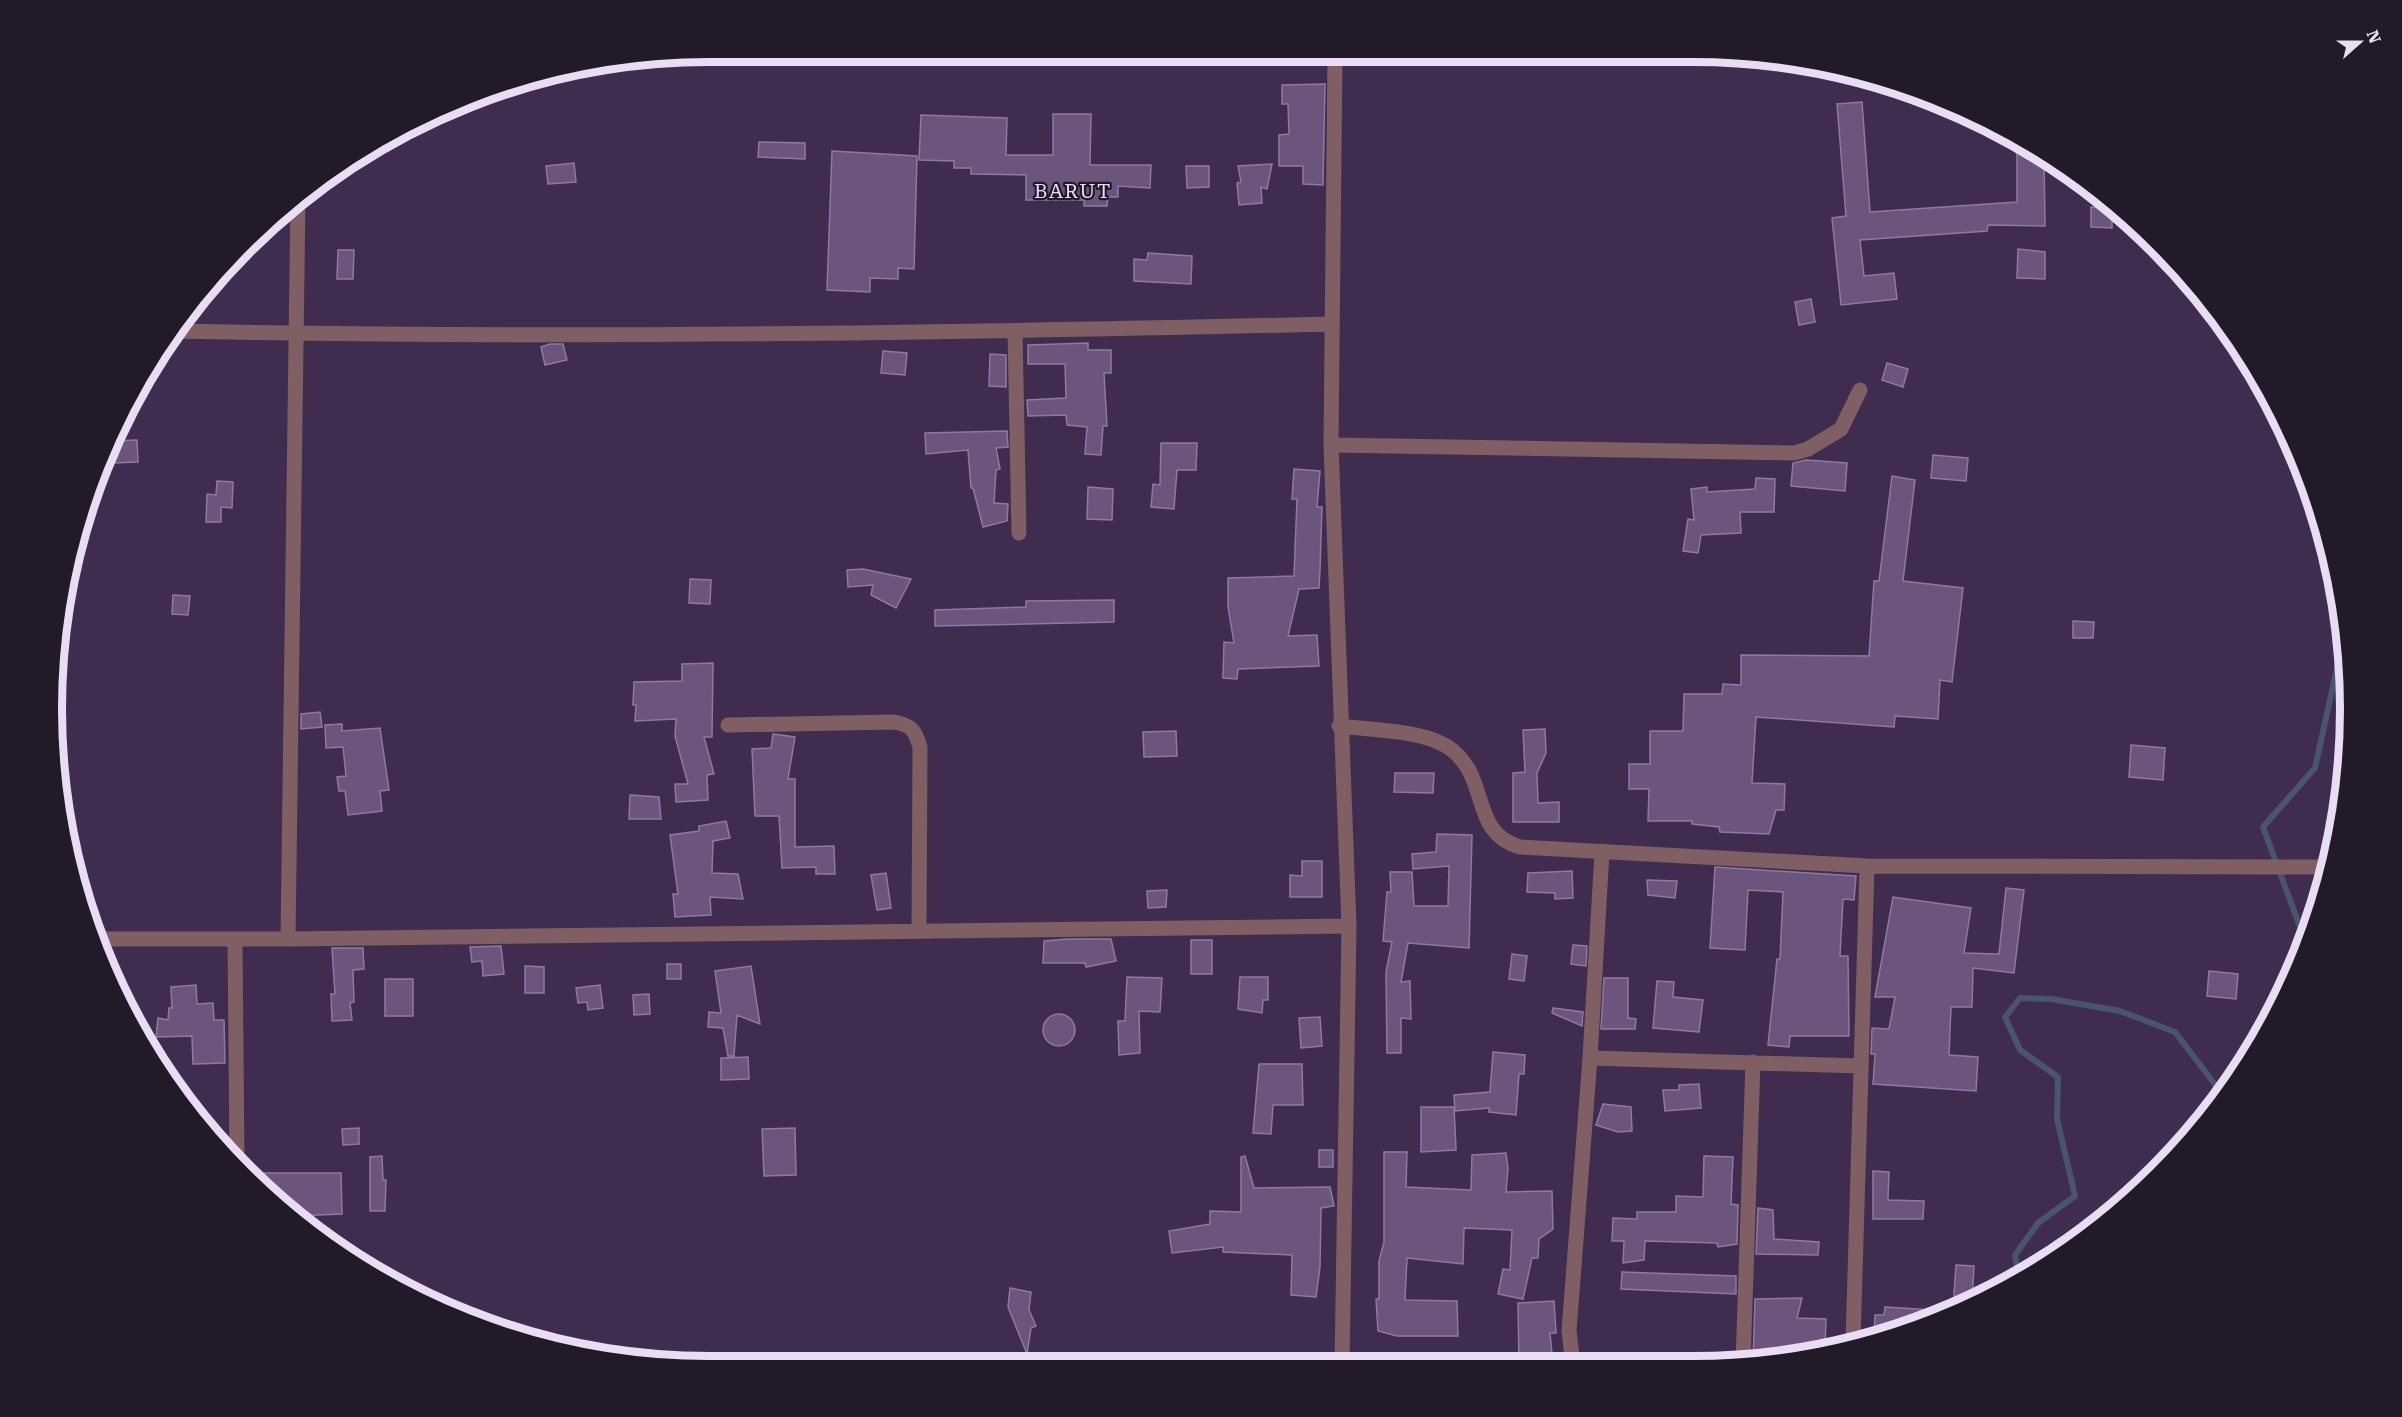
<svg xmlns="http://www.w3.org/2000/svg" width="2402" height="1417" font-family="'Roboto Serif',serif">
<style>
.lines{fill:none;stroke-linecap:round;stroke-linejoin:round}
.stream{stroke:#48556c;stroke-width:6}
.building{fill:#6b557c;stroke:#8f79a1;stroke-width:1.5}
.minor{stroke:#7f5f64;stroke-width:15}
.labels{text-anchor:middle;stroke-width:4.5;stroke-linejoin:round;paint-order:stroke}
.quarter-label{font-size:20px;letter-spacing:1.5px;fill:#e9ddf4;stroke:#221929}
.rim{fill:none;stroke:#e9ddf4;stroke-width:8}
</style>
<rect width="100%" height="100%" fill="#402c4f"/>
<g class="lines">
<path class="stream" d="M2306,943L2263,827L2315,768L2344,636
M2019,1279L2015,1255L2038,1223L2075,1196L2057,1119L2058,1077L2020,1050L2005,1017L2020,998L2051,999L2120,1011L2175,1032L2223,1095"/>
</g>
<path class="building" d="M1325,84L1323,185L1303,184V166H1279V135L1289,134L1288,104H1282V85Z
M1862,102L1870,212L2017,202V141L2044,155L2045,226L1988,225L1987,231L1860,240L1864,276L1894,273L1897,299L1841,305L1832,218L1846,216L1837,104Z
M1053,114H1091L1090,165H1151L1150,188L1118,186V197H1108L1107,206H1084V200H1026V175L971,174V168H954V161L919,160L921,115L1007,118L1006,155H1053Z
M759,142L805,143V159L758,157Z
M832,151L917,156L914,269L898,268V279L870,278V292L827,290Z
M574,163L576,182L548,184L546,166Z
M1272,164L1267,189L1261,187L1262,203L1239,205L1237,183L1241,182L1238,166Z
M1186,166H1209V187L1187,188Z
M2091,207L2112,208V228L2091,227Z
M2018,249L2045,252V279L2017,278Z
M338,250H354L353,279H337Z
M1148,253L1192,256L1191,284L1134,281V259L1147,260Z
M1811,299L1815,322L1799,325L1795,302Z
M1088,343V350H1111V373H1104L1107,426H1103L1101,455L1085,454L1087,427L1067,425L1066,415L1028,416L1027,400L1066,398L1065,364H1028V345Z
M550,344H563L567,360L545,365L541,347Z
M883,351L907,353L905,375L881,373Z
M990,354L1006,355V387L989,386Z
M1887,363L1908,369L1903,387L1882,380Z
M1007,431L1008,447L996,448L1000,469L996,470L994,503L1008,504L1007,521L983,527L973,488H971L968,450L926,454L925,433Z
M137,440L138,462L113,463L112,441Z
M1161,443H1197L1196,470H1177L1174,509L1151,507L1153,484L1160,485Z
M1933,455L1968,458L1966,481L1931,478Z
M1806,460L1847,463L1845,491L1791,486L1793,463Z
M1294,469L1320,471L1317,507H1322L1320,569L1319,588L1299,589L1288,636L1317,635L1319,666L1238,669L1237,679L1223,678L1224,642L1234,643L1228,607V578L1294,576L1297,499H1292Z
M1892,476L1915,480L1903,581L1963,588L1952,682L1940,680L1938,719L1895,716L1894,727L1756,717L1752,783L1785,784L1784,810H1776L1769,834L1720,832L1719,827L1692,824V821H1648L1649,789H1629V764H1650V731H1683L1684,694H1722L1723,684L1741,685V655L1869,656L1874,581H1879Z
M1756,478L1775,479L1774,512H1740L1741,533L1701,535L1698,553L1683,551L1688,519L1694,520L1691,489L1707,487V492L1755,489Z
M217,481L233,482L232,508L221,507V522H206L207,494L216,495Z
M1088,487L1113,489L1112,520L1087,519Z
M863,569L911,579L896,608L871,595L873,585L848,587L847,570Z
M690,579L711,580L710,604L689,603Z
M173,595L190,596L188,615L172,614Z
M1114,600V622L935,626V610L1026,607V601Z
M2073,621L2094,622L2093,638H2073Z
M713,663L712,737H704L714,774L707,775L708,800L676,802L675,784H688L675,736L676,719L635,721L636,705H633L634,682L682,681V664Z
M320,712L322,727L301,729V714Z
M342,724V731L380,728L389,790L380,791L382,811L348,815L345,791H339L337,777L346,776L343,747L326,748L325,725Z
M1545,729L1546,753L1537,773L1538,803L1559,802V822H1513V773L1525,772L1523,730Z
M1176,731L1177,756L1144,757L1143,732Z
M773,734L795,737L788,779H795V847L834,846L835,874H816V867L782,868L779,816H755L752,749L771,748Z
M2131,745L2165,748L2163,780L2129,777Z
M1395,773H1434L1433,793L1394,792Z
M630,795L659,797L661,819H629Z
M726,821L730,838L713,841L712,873L738,874L743,899L710,897L711,915L675,917L673,894H678L670,835L699,831V826Z
M1437,834L1472,835L1469,948L1408,943L1401,982L1410,981L1411,1019L1401,1018V1053H1387L1386,972L1392,942L1383,941L1387,892H1391L1390,872H1412L1414,906H1448L1449,866L1413,869L1412,854L1436,852Z
M1302,861H1322V897H1290V875L1302,876Z
M1715,867L1856,876L1854,900L1843,899L1840,956H1848L1849,1036H1790L1789,1047L1768,1045L1777,959H1780L1783,892L1748,890L1745,950L1710,948Z
M1572,871L1573,898L1555,899V893L1527,892L1528,873Z
M886,873L891,908L877,910L871,875Z
M1647,880L1677,881L1675,898L1648,895Z
M2006,888L2024,890L2014,973L1973,968L1972,1007H1951L1949,1055L1978,1057L1976,1091L1873,1084L1875,1054H1871L1872,1028L1889,1029L1895,997H1875L1893,897L1971,908L1964,953L1999,954Z
M1167,890L1166,907L1148,908L1147,891Z
M1068,939H1111L1116,961L1086,967L1085,963H1043L1044,941Z
M1191,940H1212V974H1191Z
M1573,945L1587,946L1586,966L1571,964Z
M501,946L504,974L483,976L482,961L472,962L470,947Z
M332,948H363L364,969L353,970L354,1002L350,1003L352,1020L332,1021L331,994H335Z
M1512,954L1527,956L1524,981L1509,979Z
M667,964H681V979H667Z
M525,966L544,967V993H525Z
M751,966L760,1024L737,1015L734,1056H728L723,1028L708,1027L709,1012L721,1013L715,971Z
M2209,971L2238,974L2236,999L2207,996Z
M1127,977L1162,978L1160,1012L1139,1011L1140,1053L1119,1055L1118,1021H1125Z
M1240,977H1268V1000H1263L1262,1013L1238,1009Z
M1604,978H1628V1018L1636,1019L1635,1029H1601Z
M385,979H413V1016H385Z
M1657,981L1674,982L1673,997L1703,1000L1699,1032L1653,1028Z
M196,985L197,1004L213,1003L214,1020H224L225,1063L193,1064L192,1036L156,1037L158,1018L168,1020L169,1008H172L171,987Z
M600,985L603,1008L588,1010L587,1002L578,1003L576,988Z
M649,994L650,1014L634,1015L633,995Z
M1553,1008L1583,1012L1582,1026L1552,1013Z
M1043 1030a16 16 0 1 1 32 0a16 16 0 1 1-32 0Z
M1320,1017L1322,1046L1301,1048L1299,1018Z
M1493,1052L1525,1055L1524,1074H1519L1516,1115L1489,1112V1108L1455,1111L1454,1095L1490,1092Z
M748,1057L749,1079L721,1080V1058Z
M1259,1064H1302L1303,1105H1273L1271,1134L1253,1133Z
M1699,1084L1701,1108L1665,1111L1663,1090H1679V1085Z
M1603,1104L1631,1107L1632,1131L1618,1132L1596,1125Z
M1421,1107H1454L1456,1150L1421,1152Z
M359,1128V1144L343,1145L342,1129Z
M795,1128L796,1175L764,1176L762,1129Z
M1319,1150H1333V1167H1319Z
M1384,1152H1407L1406,1187L1471,1190L1472,1155L1506,1153L1508,1168L1506,1192L1552,1191L1553,1229L1539,1239L1538,1258H1532L1523,1299L1498,1294L1503,1269L1510,1270L1512,1230L1464,1228L1463,1264L1407,1258L1405,1300L1457,1301L1458,1336H1397L1378,1331L1376,1299H1379V1261L1384,1242Z
M382,1156L383,1180H386L385,1211H370V1157Z
M1245,1156L1254,1188L1330,1187L1334,1206L1321,1208L1320,1267L1316,1297L1291,1295L1292,1255L1223,1252V1247L1172,1253L1169,1231L1210,1224V1211L1241,1212V1157Z
M1704,1156L1733,1157L1731,1204L1738,1205L1737,1244L1718,1247L1717,1243L1645,1241L1644,1260L1623,1263L1624,1241H1612L1613,1218L1637,1219V1212H1676V1196L1703,1197Z
M1873,1171L1889,1172L1888,1200L1924,1201L1923,1219H1873Z
M261,1173H341L342,1214L292,1216L261,1188Z
M1758,1208L1773,1210L1774,1239L1819,1242L1818,1255L1756,1254Z
M1956,1265L1974,1266L1972,1301L1953,1309Z
M1622,1272L1736,1276V1294L1621,1289Z
M1010,1288L1031,1292L1029,1310L1036,1326L1031,1328L1027,1354L1008,1307Z
M1802,1298L1797,1318L1826,1319L1825,1347L1753,1361L1755,1299Z
M1554,1301L1556,1333H1550L1553,1365H1519L1518,1303Z
M1885,1307L1949,1311L1905,1331L1874,1337L1875,1315H1884Z"/>
<g class="lines">
<path class="minor" d="M1335,54L1331,445L1349,926L1342,1365
M172,331C558,339 946,333 1332,324
M1015,331L1019,533
M1331,445L1794,453L1808,449L1841,429L1860,390
M728,725L895,722C913,726 915,731 920,747L919,931
M1339,726C1371,730 1427,730 1452,750C1490,780 1470,833 1520,847L1867,866L2329,867
M94,939H288L1349,926
M235,939L237,1162
M288,939L298,196
M1590,1058L1860,1066
M1853,1342L1867,866
M1743,1363L1753,1062
M1573,1365L1569,1331L1590,1058L1602,852"/>
</g>
<g class="labels">
<g class="quarter-label">
<text x="1073" y="198">BARUT</text>
</g>
</g>
<path d="M0 0H2402V1417H0ZM709 62H1693A647 647 0 0 1 2340 709V709A647 647 0 0 1 1693 1356H709A647 647 0 0 1 62 709V709A647 647 0 0 1 709 62Z" fill="#221929" fill-rule="evenodd"/>
<path class="rim" d="M709 62H1693A647 647 0 0 1 2340 709V709A647 647 0 0 1 1693 1356H709A647 647 0 0 1 62 709V709A647 647 0 0 1 709 62Z"/>
<g transform="translate(2360 42) rotate(69)" stroke="#221929" stroke-width="4.5" paint-order="stroke">
<path d="M0-4.5L10 22L0 15L-10 22Z" fill="#e9ddf4"/>
<text y="-9" font-size="16" font-weight="bold" text-anchor="middle" fill="#e9ddf4">N</text>
</g>
</svg>
